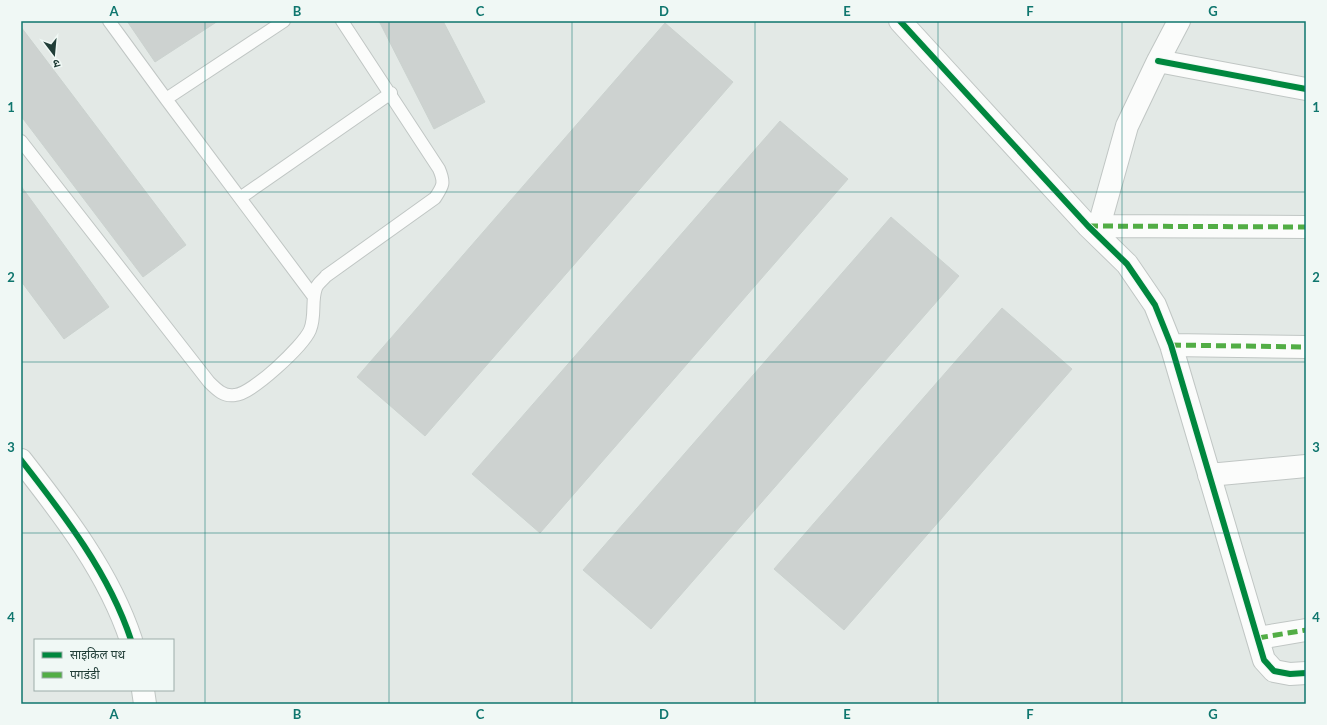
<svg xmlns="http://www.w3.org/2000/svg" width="1327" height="725" font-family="Lato,'Noto Sans Devanagari',sans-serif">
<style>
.building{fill:#cdd2d0;stroke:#cbd2cf}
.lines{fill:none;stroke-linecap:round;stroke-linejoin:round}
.service-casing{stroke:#c0c6c4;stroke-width:14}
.minor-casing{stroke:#c0c6c4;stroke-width:24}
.tertiary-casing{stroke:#c0c6c4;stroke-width:24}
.service{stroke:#fbfcfb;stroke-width:12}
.minor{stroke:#fbfcfb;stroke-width:22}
.tertiary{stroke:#fbfcfb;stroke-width:22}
.quiet{stroke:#52ad45;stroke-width:5;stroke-dasharray:10 5;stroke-linecap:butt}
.cycleway-casing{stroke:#f0f8f5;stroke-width:8}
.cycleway{stroke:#00873e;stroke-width:6}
.grid{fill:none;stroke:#0f766e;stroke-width:1;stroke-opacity:0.55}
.neatline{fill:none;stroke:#0f766e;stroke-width:1.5}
.grid-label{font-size:13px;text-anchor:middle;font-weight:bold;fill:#0f766e}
</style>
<rect width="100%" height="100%" fill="#e3e9e6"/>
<path class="building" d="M127,21H218L155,62Z
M379,21H443L485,102L434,129Z
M665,23L733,82L425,436L357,377Z
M21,27L186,245L143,277L21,116Z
M780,121L848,179L540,533L472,474Z
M21,186L109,307L64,339L21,281Z
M891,217L959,276L651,629L583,570Z
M1002,308L1072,369L844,630L774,569Z"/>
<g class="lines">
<defs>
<path id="service" d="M109,21L166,99L314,297
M166,99L284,21
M21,141L209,382C217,390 224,397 235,395C252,394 303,346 310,330C316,315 311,301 316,288C318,283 323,280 326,276L435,198C443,186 445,183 439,169L342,21
M240,198L391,93"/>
<path id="minor" d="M900,21L1088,226L1127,264L1155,305L1171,345L1264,660L1274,671L1290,674L1306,673
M1158,61L1306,89
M1088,226L1306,227
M1099,226L1127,126L1158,61L1179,21
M1171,345L1306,347
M1209,475L1306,466
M1258,638L1306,630"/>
<path id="tertiary" d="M21,460C64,515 109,573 131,640
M143,690L145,704"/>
</defs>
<use href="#service" class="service-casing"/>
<use href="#minor" class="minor-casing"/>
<use href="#tertiary" class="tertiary-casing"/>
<use href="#service" class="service"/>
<use href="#minor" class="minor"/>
<use href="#tertiary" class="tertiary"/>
<path class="quiet" d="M1088,226L1306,227
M1171,345L1306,347
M1258,638L1306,630"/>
<defs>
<path id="cycleway" d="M900,21L1088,226L1127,264L1155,305L1171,345L1264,660L1274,671L1290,674L1306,673
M1158,61L1306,89
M21,460C64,515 109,573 131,640"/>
</defs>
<use href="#cycleway" class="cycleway-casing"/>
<use href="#cycleway" class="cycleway"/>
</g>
<path class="grid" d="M205,21V704M389,21V704M572,21V704M755,21V704M938,21V704M1122,21V704M21,192H1306M21,362H1306M21,533H1306"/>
<rect width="1327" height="725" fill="none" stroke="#f0f8f5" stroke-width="44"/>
<rect x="34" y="639" width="140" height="52" fill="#f0f8f5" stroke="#9dada9"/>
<rect x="42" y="652" width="20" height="6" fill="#00873e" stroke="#9dada9"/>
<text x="70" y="659" font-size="12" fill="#203d37">साइकिल पथ</text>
<rect x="42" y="672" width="20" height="6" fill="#52ad45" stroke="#9dada9"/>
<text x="70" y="679" font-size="12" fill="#203d37">पगडंडी</text>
<g transform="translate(54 54) rotate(164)" stroke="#f0f8f5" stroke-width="3" paint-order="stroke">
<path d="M0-3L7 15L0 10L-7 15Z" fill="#203d37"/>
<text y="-6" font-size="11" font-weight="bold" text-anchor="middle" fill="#203d37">उ</text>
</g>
<rect x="22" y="22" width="1283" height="681" class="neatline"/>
<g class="grid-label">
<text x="114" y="16">A</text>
<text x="297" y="16">B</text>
<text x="480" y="16">C</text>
<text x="664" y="16">D</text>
<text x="847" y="16">E</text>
<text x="1030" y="16">F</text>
<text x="1213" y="16">G</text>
<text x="11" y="112">1</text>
<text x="1316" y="112">1</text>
<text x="11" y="282">2</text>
<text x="1316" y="282">2</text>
<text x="11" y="452">3</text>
<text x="1316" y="452">3</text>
<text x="11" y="622">4</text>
<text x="1316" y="622">4</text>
<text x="114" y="719">A</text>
<text x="297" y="719">B</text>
<text x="480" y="719">C</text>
<text x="664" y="719">D</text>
<text x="847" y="719">E</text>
<text x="1030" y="719">F</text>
<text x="1213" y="719">G</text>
</g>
</svg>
